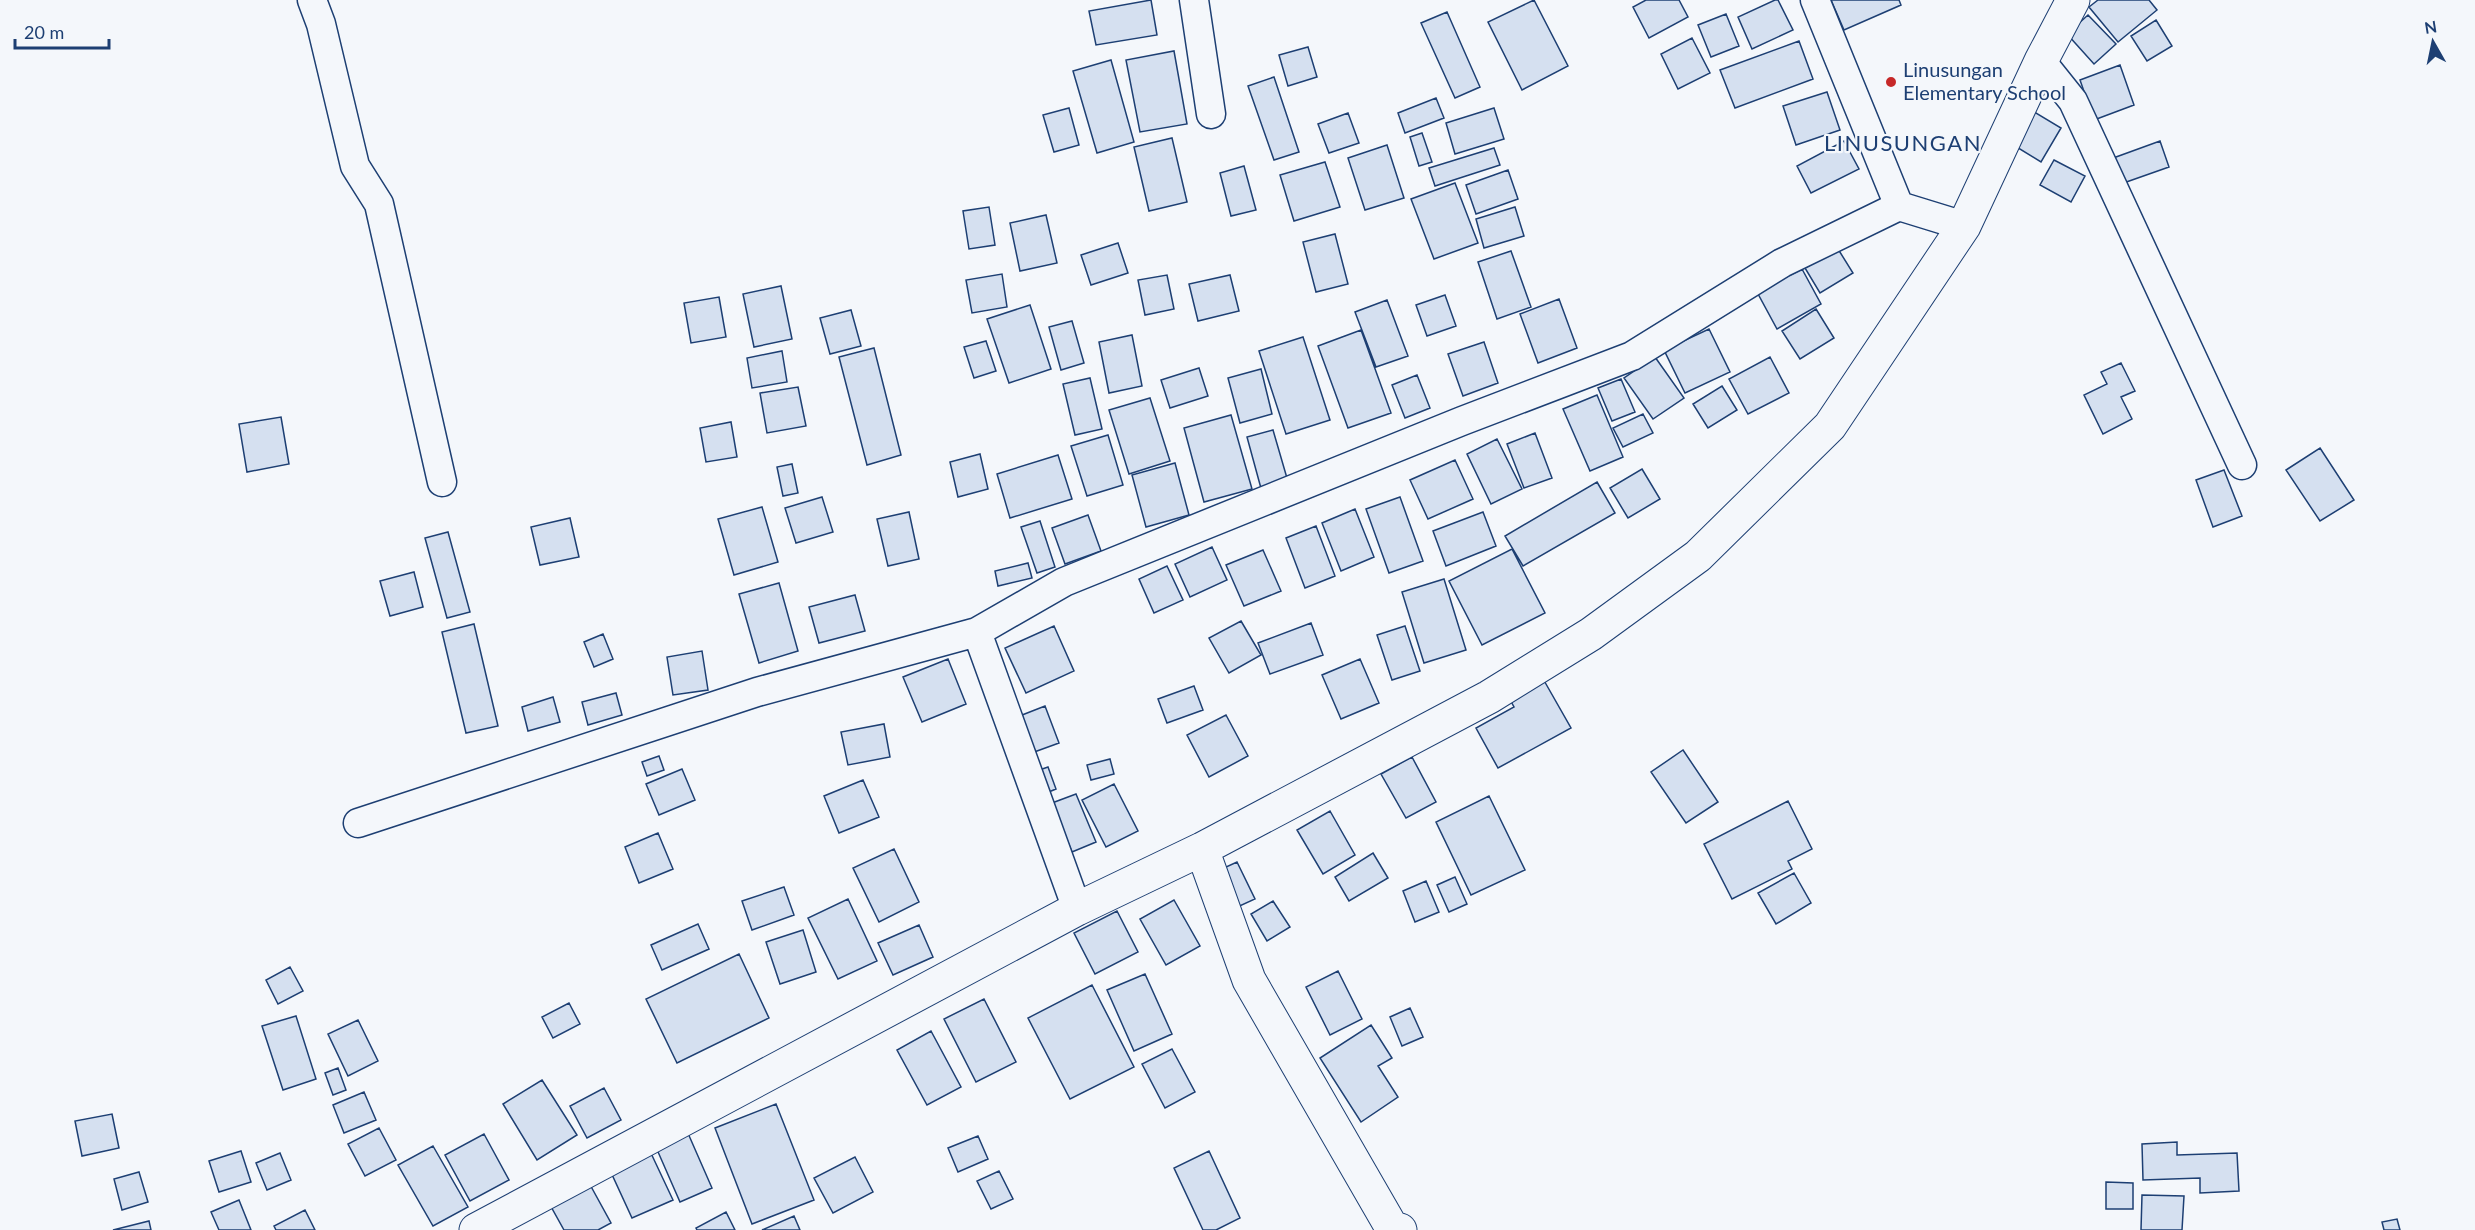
<svg xmlns="http://www.w3.org/2000/svg" width="2475" height="1230" font-family="Lato,sans-serif">
<style>
.building{fill:#d5e0f0;stroke:#1d3f73;stroke-width:1.5}
.lines{fill:none;stroke-linecap:round;stroke-linejoin:round}
.minor-casing{stroke:#1d3f73;stroke-width:31}
.tertiary-casing{stroke:#1d3f73;stroke-width:35}
.minor{stroke:#f4f7fb;stroke-width:28}
.tertiary{stroke:#f4f7fb;stroke-width:33}
.poi-dot{fill:#c62828;stroke:#f4f7fb;stroke-width:2}
.labels{text-anchor:middle;stroke-width:4.5;stroke-linejoin:round;paint-order:stroke}
.poi-label{font-size:20px;fill:#1d3f73;stroke:#f4f7fb;text-anchor:start}
.quarter-label{font-size:22px;letter-spacing:1.5px;fill:#1d3f73;stroke:#f4f7fb}
</style>
<rect width="100%" height="100%" fill="#f4f7fb"/>
<path class="building" d="M1151,0L1157,35L1096,45L1089,11Z
M1534,0L1568,66L1522,90L1488,22Z
M1646,0H1679L1688,17L1649,38L1633,7Z
M1775,0H1778L1793,30L1752,49L1738,17Z
M1831,0H1899L1901,5L1844,30Z
M2098,0H2149L2157,10L2118,42L2089,7Z
M1447,12L1480,87L1455,98L1421,23Z
M1726,14L1739,46L1711,57L1698,25Z
M2088,15L2116,44L2094,64L2067,34Z
M2156,20L2172,46L2147,61L2131,36Z
M1692,38L1710,73L1678,89L1661,54Z
M1799,41L1813,79L1735,108L1720,70Z
M1308,47L1317,77L1288,86L1279,55Z
M1174,51L1187,124L1140,132L1126,60Z
M1111,60L1134,142L1097,153L1073,71Z
M2120,65L2134,105L2094,120L2080,80Z
M1274,77L1299,152L1274,160L1248,86Z
M1827,92L1840,130L1796,145L1783,106Z
M1436,98L1444,118L1405,133L1398,113Z
M1069,108L1079,145L1054,152L1043,115Z
M1494,108L1504,139L1455,154L1446,123Z
M2031,110L2061,128L2041,162L2010,143Z
M1348,113L1359,143L1329,153L1318,124Z
M1422,133L1432,162L1419,166L1410,137Z
M1172,138L1187,202L1149,211L1134,147Z
M1844,141L1859,169L1811,193L1797,166Z
M2160,141L2169,167L2115,186L2105,161Z
M1387,145L1404,198L1365,210L1348,158Z
M1494,148L1500,165L1435,186L1429,168Z
M2054,160L2085,176L2071,202L2040,185Z
M1325,162L1340,207L1294,221L1280,175Z
M1244,166L1256,210L1231,216L1220,173Z
M1508,170L1518,199L1476,214L1466,185Z
M1455,183L1478,243L1434,259L1411,199Z
M989,207L995,245L969,249L963,211Z
M1515,207L1524,236L1484,248L1476,219Z
M1046,215L1057,263L1020,271L1010,223Z
M1335,234L1348,284L1316,292L1303,242Z
M1118,243L1128,273L1091,285L1081,255Z
M1838,249L1853,273L1820,293L1805,268Z
M1511,251L1531,307L1497,319L1478,262Z
M1802,269L1821,304L1777,329L1757,292Z
M1002,274L1007,307L972,313L966,280Z
M1167,275L1174,309L1145,315L1138,280Z
M1230,275L1239,311L1198,321L1189,284Z
M781,286L792,339L754,347L743,294Z
M1445,295L1456,326L1427,336L1416,305Z
M719,297L726,337L691,343L684,303Z
M1559,299L1577,348L1538,363L1520,314Z
M1387,300L1408,356L1376,367L1355,312Z
M1030,305L1051,369L1009,383L987,319Z
M1816,309L1834,338L1800,359L1782,331Z
M851,310L861,346L830,354L820,318Z
M1072,321L1084,363L1061,370L1049,327Z
M1709,329L1730,372L1685,393L1664,350Z
M1361,330L1391,413L1348,428L1318,346Z
M1132,335L1142,386L1109,393L1099,342Z
M1303,337L1330,420L1286,434L1259,351Z
M986,341L996,371L974,378L964,347Z
M1484,342L1498,383L1463,396L1448,354Z
M874,348L901,455L867,465L839,357Z
M782,351L787,382L752,388L747,358Z
M1655,357L1684,398L1653,419L1624,378Z
M1770,357L1789,393L1748,414L1729,379Z
M2121,363L2135,391L2121,397L2132,419L2103,434L2084,395L2107,384L2101,372Z
M1199,368L1208,396L1170,408L1161,380Z
M1261,369L1272,414L1240,423L1228,378Z
M1417,375L1430,408L1405,418L1392,385Z
M1090,378L1102,429L1075,435L1063,384Z
M1621,379L1635,412L1612,421L1598,388Z
M1722,386L1737,410L1708,428L1693,404Z
M798,387L806,426L767,433L760,393Z
M1597,395L1623,457L1590,471L1563,409Z
M1150,398L1170,461L1129,474L1109,410Z
M1643,414L1653,433L1623,447L1613,428Z
M1231,415L1252,489L1204,502L1184,428Z
M281,417L289,464L247,472L239,424Z
M731,422L737,457L706,462L700,428Z
M1273,430L1289,485L1262,492L1247,437Z
M1535,433L1552,478L1524,488L1507,444Z
M1108,435L1123,485L1087,496L1071,446Z
M1497,439L1522,489L1491,504L1467,454Z
M2320,448L2354,500L2320,521L2286,470Z
M980,454L988,489L958,497L950,462Z
M1058,455L1072,499L1010,518L997,474Z
M1455,460L1473,499L1428,519L1410,480Z
M1175,463L1189,515L1146,527L1132,475Z
M792,464L798,493L783,496L777,467Z
M1642,469L1660,499L1628,518L1610,488Z
M2224,470L2242,516L2213,527L2196,480Z
M1597,482L1615,513L1523,566L1505,536Z
M822,497L833,532L796,543L785,508Z
M1400,497L1423,561L1389,573L1366,509Z
M762,507L778,562L734,575L718,519Z
M1355,509L1374,557L1341,571L1322,523Z
M909,512L919,559L888,566L877,519Z
M1483,512L1496,546L1446,566L1433,531Z
M1088,515L1101,551L1065,564L1052,528Z
M570,518L579,557L540,565L531,527Z
M1040,521L1055,567L1037,573L1021,527Z
M1316,526L1335,576L1305,588L1286,538Z
M448,532L470,612L447,618L425,538Z
M1212,547L1227,580L1190,597L1175,564Z
M1512,549L1545,613L1482,645L1449,581Z
M1263,550L1281,591L1244,606L1226,565Z
M1028,563L1032,578L998,586L995,571Z
M1167,566L1183,600L1154,613L1139,579Z
M414,572L423,607L390,616L380,581Z
M1444,579L1466,650L1424,663L1402,592Z
M779,583L798,651L759,663L739,594Z
M855,595L865,631L819,643L809,607Z
M1241,621L1261,655L1229,673L1209,638Z
M1311,623L1323,655L1270,674L1258,643Z
M474,624L498,726L466,733L442,632Z
M1054,626L1074,671L1026,693L1005,648Z
M1405,626L1420,671L1392,680L1377,635Z
M603,634L613,659L594,667L584,642Z
M702,651L708,690L673,695L667,657Z
M948,659L966,704L922,722L903,677Z
M1360,659L1379,703L1341,719L1322,675Z
M1542,677L1571,728L1498,768L1476,728L1514,707L1508,696Z
M1194,686L1203,710L1167,723L1158,699Z
M616,693L622,715L588,725L582,702Z
M553,697L560,722L528,731L522,707Z
M1045,706L1059,743L1026,755L1012,719Z
M1226,715L1248,756L1209,777L1187,735Z
M884,724L890,757L848,765L841,732Z
M1683,750L1718,802L1686,823L1651,772Z
M659,756L664,770L647,776L642,762Z
M1412,757L1436,802L1406,818L1381,774Z
M1110,759L1114,774L1091,780L1087,765Z
M1048,767L1056,789L1039,796L1031,773Z
M682,769L695,800L659,815L646,784Z
M863,780L879,817L839,833L824,796Z
M1114,784L1138,831L1106,847L1082,800Z
M1076,794L1096,842L1072,852L1052,803Z
M1489,796L1525,870L1471,895L1436,822Z
M1788,801L1812,849L1788,861L1792,869L1732,899L1704,844Z
M1330,811L1355,855L1323,874L1297,830Z
M658,833L673,869L639,883L625,847Z
M894,849L919,902L879,922L853,868Z
M1373,853L1388,878L1349,901L1335,877Z
M1237,862L1255,899L1233,909L1215,872Z
M1794,873L1811,903L1776,924L1758,893Z
M1455,877L1467,904L1449,912L1437,885Z
M1426,881L1439,912L1415,922L1403,891Z
M784,887L794,915L752,930L742,901Z
M848,899L877,961L838,979L808,918Z
M1174,900L1200,946L1166,965L1140,919Z
M1273,901L1290,927L1267,941L1251,914Z
M1117,911L1138,952L1095,974L1074,933Z
M698,924L709,949L662,970L651,945Z
M919,925L933,957L893,975L878,943Z
M803,930L816,972L780,984L766,942Z
M739,954L769,1018L677,1063L646,999Z
M290,967L303,991L278,1004L266,980Z
M1338,971L1362,1019L1330,1035L1306,987Z
M1145,974L1172,1034L1134,1051L1107,990Z
M1092,985L1134,1067L1070,1099L1028,1018Z
M984,999L1016,1062L976,1082L944,1019Z
M569,1003L580,1024L553,1038L542,1017Z
M1410,1008L1423,1037L1402,1046L1390,1017Z
M296,1016L316,1079L283,1090L262,1026Z
M358,1020L378,1061L348,1076L328,1034Z
M1371,1025L1392,1058L1378,1066L1398,1097L1361,1122L1320,1058Z
M931,1031L961,1087L927,1105L897,1050Z
M1172,1049L1195,1092L1165,1108L1142,1064Z
M338,1068L346,1090L333,1095L325,1073Z
M542,1080L577,1135L537,1160L503,1104Z
M604,1088L621,1120L587,1138L570,1106Z
M364,1092L376,1120L344,1133L333,1105Z
M776,1104L814,1200L752,1224L715,1128Z
M112,1114L119,1148L82,1156L75,1121Z
M379,1128L396,1160L365,1176L348,1144Z
M687,1131L712,1188L680,1202L655,1145Z
M484,1134L509,1180L470,1201L445,1155Z
M978,1136L988,1159L958,1172L948,1148Z
M2177,1142V1155L2237,1153L2239,1191L2200,1193V1178L2143,1180L2142,1144Z
M433,1146L468,1207L433,1226L398,1165Z
M649,1149L673,1200L632,1218L609,1168Z
M241,1151L251,1182L219,1192L209,1161Z
M1209,1151L1240,1218L1216,1230H1203L1174,1168Z
M280,1153L291,1180L267,1190L256,1163Z
M855,1157L873,1192L833,1213L814,1178Z
M999,1171L1013,1199L991,1209L977,1181Z
M139,1172L148,1202L122,1210L114,1179Z
M588,1181L611,1223L598,1230H564L549,1203Z
M2106,1182L2133,1183V1209H2106Z
M2142,1195L2184,1196L2182,1230H2141Z
M239,1200L251,1230H219L211,1212Z
M305,1210L315,1230H276L274,1226Z
M726,1212L735,1230H697L696,1228Z
M794,1216L800,1230H762Z
M2397,1219L2400,1230H2384L2382,1222Z
M149,1221L151,1230H113Z"/>
<g class="lines">
<defs>
<path id="minor" d="M312,0L321,24L355,166L379,204L442,482
M1194,0L1211,114
M1815,0L1899,206
M2041,61L2073,101L2242,465
M977,632L1077,909
M358,823L757,692L977,632L1064,582L1462,421L1632,356L1782,263L1899,206L1964,226"/>
<path id="tertiary" d="M1202,849L1249,980L1392,1228L1400,1230
M476,1230L1077,909L1202,849L1489,697L1591,634L1698,556L1830,426L1964,226L2041,61L2073,0"/>
</defs>
<use href="#minor" class="minor-casing"/>
<use href="#tertiary" class="tertiary-casing"/>
<use href="#minor" class="minor"/>
<use href="#tertiary" class="tertiary"/>
</g>
<circle class="poi-dot" cx="1891" cy="82" r="6"/>
<g class="labels">
<g class="poi-label">
<text x="1903" y="77">Linusungan<tspan x="1903" dy="23">Elementary School</tspan></text>
</g>
<g class="quarter-label">
<text x="1903" y="151">LINUSUNGAN</text>
</g>
</g>
<g transform="translate(2433 42) rotate(351)" stroke="#f4f7fb" stroke-width="4.5" paint-order="stroke">
<path d="M0-4.5L10 22L0 15L-10 22Z" fill="#1d3f73"/>
<text y="-9" font-size="16" font-weight="bold" text-anchor="middle" fill="#1d3f73">N</text>
</g>
<path d="M15 39v9h94v-9" fill="none" stroke="#1d3f73" stroke-width="3"/>
<text x="24" y="39" font-size="18" fill="#1d3f73" stroke="#f4f7fb" stroke-width="4.5" paint-order="stroke">20 m</text>
</svg>
